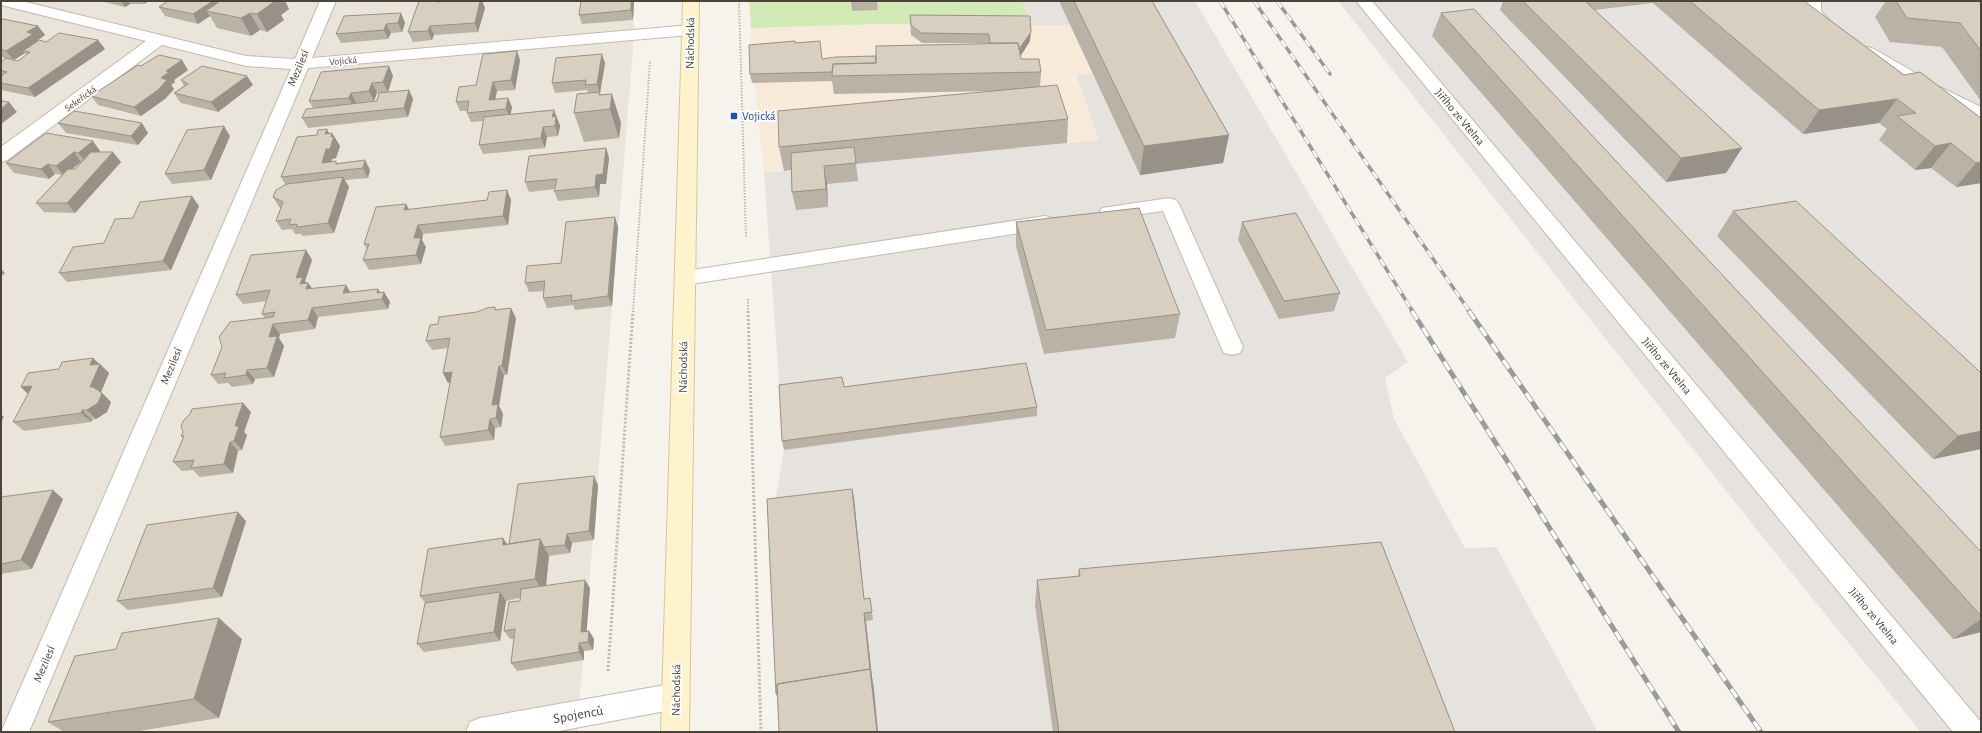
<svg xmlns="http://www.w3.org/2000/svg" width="1982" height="733" font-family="'Alegreya Sans',sans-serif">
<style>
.residential{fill:#eae5da}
.commercial{fill:#f7ead8}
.industrial{fill:#e6e2dd}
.green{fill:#d2eab5}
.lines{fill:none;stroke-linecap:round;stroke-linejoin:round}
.lane-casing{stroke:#c2bbae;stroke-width:2}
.street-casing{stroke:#c2bbae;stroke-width:2}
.secondary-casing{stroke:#d6c79b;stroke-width:2}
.path-far1{stroke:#c4b79f;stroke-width:2;stroke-dasharray:1.5 1.5;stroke-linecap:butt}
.path{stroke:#c4b79f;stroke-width:3;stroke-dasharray:2 2;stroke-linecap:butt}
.lane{fill:#fff;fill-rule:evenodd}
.street{fill:#fff;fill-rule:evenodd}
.secondary{fill:#fff3cd;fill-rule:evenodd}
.rail-far1-casing{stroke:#9a9a9a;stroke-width:3.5}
.rail-casing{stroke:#9a9a9a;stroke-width:5}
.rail-far1{stroke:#fff;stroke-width:2.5;stroke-dasharray:8;stroke-linecap:butt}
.rail{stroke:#fff;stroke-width:3.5;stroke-dasharray:10;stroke-linecap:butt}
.wall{fill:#bab2a6;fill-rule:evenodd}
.shaded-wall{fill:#979187}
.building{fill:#d8cfc1;stroke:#979187}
.transit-dot{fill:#1a4fb4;stroke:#fff;stroke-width:1.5}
.labels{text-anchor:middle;stroke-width:3.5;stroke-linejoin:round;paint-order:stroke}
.far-street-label{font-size:10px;fill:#4b4439;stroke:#fff}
.street-label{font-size:12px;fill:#4b4439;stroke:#fff}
.transit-label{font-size:12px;fill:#164399;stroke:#fff;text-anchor:start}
.near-street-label{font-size:14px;fill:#4b4439;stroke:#fff}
</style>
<rect width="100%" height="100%" fill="#f6f3ec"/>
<path class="residential" d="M1,1H634L633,51L577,732H1Z"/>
<path class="commercial" d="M877,24L1071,25L1095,73L1076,76L1099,140L764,173L750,41L751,28Z"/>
<path class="industrial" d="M1022,1H1195L1408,362L1385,378L1394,419L1465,548L1496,547L1598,732H878L854,498L774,508L784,450L764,173L1099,140L1076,75L1094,73L1072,25H1030Z
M1338,1H1981V732H1921L1769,545Z"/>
<path class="green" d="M749,1H1022L1030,25L877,24L751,28Z"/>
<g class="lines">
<defs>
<path id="lane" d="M1805,1H1821V11L1838,29L1836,32L1830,34L1824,32L1807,15L1805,12Z
M1868,47L1874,49L1938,86L1981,107V119L1926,94L1862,55L1860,52L1862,49Z
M1169,198L1176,200L1179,204L1243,347L1240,353L1232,355L1224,353L1221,347L1163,211L1109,219L1102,218L1099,213L1102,208L1109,207Z
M1045,216L1052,218L1055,223L1052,228L685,285L678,283L675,278L678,273L685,271Z"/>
<path id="street" d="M1,1H22L246,56L295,59L320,1H336L312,58L690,25L696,27L698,30L696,33L690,35L308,68L29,732H1L291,69L246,66L162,45L7,160L1,162V147L146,41L1,5Z
M1356,1H1372L1981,722V732H1953Z
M676,683L686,687L690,696L686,705L676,709L554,732H466L470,722L480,718Z"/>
<path id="secondary" d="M683,1H699L689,732H661Z"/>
</defs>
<use href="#lane" class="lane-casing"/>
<use href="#street" class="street-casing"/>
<use href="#secondary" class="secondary-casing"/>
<path class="path-far1" d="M739,1L746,238
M748,299V312
M633,312L650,61"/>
<path class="path" d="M748,311L761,732
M608,671L633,311"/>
<use href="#lane" class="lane"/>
<use href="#street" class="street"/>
<use href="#secondary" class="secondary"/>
<defs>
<path id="rail-far1" d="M1220,1L1413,312
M1254,1L1470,312
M1277,1L1330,74"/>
<path id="rail" d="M1412,311L1679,732
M1469,311L1761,732"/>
</defs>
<use href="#rail-far1" class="rail-far1-casing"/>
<use href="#rail" class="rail-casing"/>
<use href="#rail-far1" class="rail-far1"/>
<use href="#rail" class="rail"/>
</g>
<path class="wall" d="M100,1H149L144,4H130L125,7Z
M168,1H285L289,9L281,15L284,20L267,32L260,30L251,36L217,28L210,16L198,24L165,16L159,7Z
M451,1H482L485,8L478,32L434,35L432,40L413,42L408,32L440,2Z
M581,1H634L633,20L582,24L579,15Z
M851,1H877L878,10L852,11Z
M1059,1H1152L1229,135L1223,163L1140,175Z
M1503,1H1804L1904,75L1981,118V183L1956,187L1931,168L1915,170L1879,140L1887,129L1879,123L1803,134L1653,3L1594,10L1742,148L1726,173L1666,182L1500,10Z
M1886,1H1975L1981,2V101L1942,47L1890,42L1875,17Z
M401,13L405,23L402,32L391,33L388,39L341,43L336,34Z
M1441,13L1981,552V632L1953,639L1432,36Z
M910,15L1030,41L1020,57L1021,59L1041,72L1040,87L1068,119L1067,143L856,164L858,181L827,184L828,207L796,210L792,192L791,170L784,171L779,147L996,91L834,94L832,81L752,83L750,74L795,43L822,59L876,56L989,43H922L911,35Z
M1,20L38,26L45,35L38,40V41L105,49L35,97L1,90V62L8,59L1,57ZM25,53L26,55L18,61L14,60Z
M520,60L515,90L497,91L495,99L508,98L512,107L510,114L554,110L560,126L558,136L547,137L545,148L483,154L479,145L483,121L471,122L467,113V111H460L456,102L476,85Z
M605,63L600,93L601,95L621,123L619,138L584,142L574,113L588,93L587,90L555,93L552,83Z
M141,66L188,70L174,80L175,82L171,85L174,89L165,99L141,116L98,105L91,96Z
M393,76L388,92L377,93L374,101L356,103L377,101L409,90L413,99L408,117L308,128L302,118L313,108L309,101Z
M181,80L253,85L218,112L181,103L174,93L184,86Z
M58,123L148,133L138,145L66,133Z
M329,133H332L340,146L336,158L332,159L331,162L338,163L365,160L370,170L368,178L345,180L349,187L334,233L303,236L301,234H295L292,229L282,230L276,221L281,208L279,207L273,197L285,184L281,177Z
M230,136L211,180L172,184L165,174Z
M81,140L100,151L99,152L121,162L75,213L44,212L36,203L62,175L55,174L49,179L14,173L6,163ZM81,162L75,169H72Z
M606,148L609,158L606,184H600L599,197L558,201L554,191L555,189L529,192L525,182Z
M507,190L511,200L508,225L423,234L422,240L426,247L421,264L369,270L363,260L367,250L364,244L406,204L409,210L487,200Z
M199,206L171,270L67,282L59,273L104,243L133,218Z
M1733,211L1981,449L1933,459L1717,236Z
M1016,222L1180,314L1175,338L1044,354L1016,246Z
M1242,222L1340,293L1334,311L1279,319L1238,240Z
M618,227L612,306L575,310L573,305L547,308L543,298L544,291L529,292L525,283L561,263Z
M306,250L312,260L305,281L307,283H308L312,289L346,285L350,292L378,289L380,293L384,292L390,302L388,309L318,317L315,329L280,334L279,338L284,346L274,377L255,379L253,384L232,387L228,383L218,384L211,375L265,318L262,314L267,301L243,304L236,295Z
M495,307L496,310L516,318L507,375H504L499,406L503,414L501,427L495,428L494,440L445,446L440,437L450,382L448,383L443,373L448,348L432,350L426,341L438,324Z
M93,358L109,373L101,392L111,402L107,412L96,419L92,420L91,422L24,431L13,422L28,394L21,387L59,369Z
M844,387L1037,407V416L784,450L782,441Z
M251,412L244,432L247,435L242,450L238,451L233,473L200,477L193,470L182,471L173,462L183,438L181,436Z
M598,485L594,540L572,543L570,553L549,556L546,585L590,588L586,631H589L594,639L593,650L584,651V660L517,671L511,663L514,639H510L504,631L520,601V598L506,601L500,641L424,652L417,644L425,603L420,596L503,538L507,544H509Z
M852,489L854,498L864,598L871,606L873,620L866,621L872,677L874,689L778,699L776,694Z
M1,497L63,499L32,569L1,574Z
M246,521L222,597L128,610L117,601Z
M1079,569L1455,732H1053L1035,605L1037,580L1078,576Z
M242,639L219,718L133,732H64L48,722Z"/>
<path class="shaded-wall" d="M121,1H128L130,4L125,7Z
M143,1H149L144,4Z
M213,1H223L206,11L210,16L198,24L193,14Z
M267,1H285L289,9L281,15L284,20L267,32L257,14Z
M480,1H482L485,8L478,32L475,23Z
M631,1H634L633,20L631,10Z
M250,13L260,30L251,36L241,18Z
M401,13L405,23L402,32L398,23Z
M386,24L391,33L388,39L384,30Z
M38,26L45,35L38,40L40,44L23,51L25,53L14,60L6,51L27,32Z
M430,26L434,35L432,40L428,31Z
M1031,32L1030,41L1018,60V51Z
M98,40L105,49L35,97L28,88Z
M517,51L520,60L515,90L511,80Z
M602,54L605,63L600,93L597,84Z
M182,60L188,70L174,80L175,82L171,85L174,89L165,99L141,116L134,107L161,78L166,71Z
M389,66L393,76L388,92L383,82Z
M247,76L253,85L218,112L211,102Z
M493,82L497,91L493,109L489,100Z
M372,83L377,93L374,101L369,91Z
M409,90L413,99L408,117L404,108Z
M351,93L356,103L354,108L349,98Z
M612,94L621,123L619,138L610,109Z
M508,98L512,107L510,118L506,109Z
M1897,99L1879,123L1803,134L1819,110Z
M9,102L17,112L1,124V109Z
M554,110L560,126L558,136L555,126L552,117Z
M142,123L148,133L138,145L131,136Z
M224,126L230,136L211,180L204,170Z
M543,127L547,137L545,148L541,138Z
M327,129L331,137L332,133L340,146L336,158L332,159L328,172L322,163L325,134Z
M1229,135L1223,163L1140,175L1144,146Z
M79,139H80L86,146L93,141L100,151L86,162L78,153Z
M1951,143L1931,168L1915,170L1935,146Z
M606,148L609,158L606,184H600L599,197L595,187L596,175Z
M1742,148L1726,173L1666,182L1681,158Z
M74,152L81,162L64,176L56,166Z
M113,152L121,162L75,213L67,203Z
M365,160L370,170L368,178L363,168Z
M1981,162V183L1956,187L1976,163Z
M48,164L55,174L49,179L41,169Z
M824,166L827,184L828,207L826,189Z
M343,177L349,187L334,233L328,223Z
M507,190L511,200L508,225L503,216Z
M192,196L199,206L171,270L163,261Z
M406,204L411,213L404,210Z
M615,217L618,227L612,306L608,296Z
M418,225L423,234L422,240L426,247L421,264L416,255L414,238Z
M306,250L312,260L305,281L308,285V283L315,292L306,293L296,278Z
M1,269L5,273L1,276Z
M346,285L352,295L343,293Z
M378,289L383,297L384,292L390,302L388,309L382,299L377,293Z
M312,308L318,317L315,329L308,320Z
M511,308L516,318L507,375L502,366Z
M273,324L280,334L279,338L284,346L274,377L267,368L269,337Z
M93,358L100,365V364L109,373L99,397L90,387V365Z
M499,366L504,375L499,406L503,414L501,427L496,418L492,405Z
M247,370L255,379L253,384L246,375Z
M452,372L458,381L448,383L443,373Z
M32,386L31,397L21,387Z
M102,393L111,402L107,412L96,419L87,410Z
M243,403L251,412L244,432L247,435L242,450L234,441L235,426Z
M82,410L92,420L91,422L81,413Z
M1,414L4,417L1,422Z
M490,419L495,428L494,440L488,430Z
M1981,431V449L1933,459L1958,436Z
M230,442L238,451L233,473L224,464Z
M594,476L598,485L594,540L589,531Z
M852,489L854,498L865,607L864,599Z
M53,490L63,499L32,569L21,560Z
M238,512L246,521L222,597L213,588Z
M567,534L572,543L570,553L565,545Z
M503,538L512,552L503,545Z
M540,539L549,556L545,595L535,579Z
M585,580L590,588L586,640L581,632Z
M500,592L506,601L500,641L494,632Z
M864,613L866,621L872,677L874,689L878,732H877Z
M219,618L242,639L219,718L194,699Z
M1981,619V632L1953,639Z
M589,631L594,639L593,650L588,642Z
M579,643L584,651V660L579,652Z"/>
<path class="building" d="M168,1H213L193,14L159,7Z
M220,1H269L274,2L257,14L250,13L241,18L206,11Z
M419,1H437V2L451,1H480L475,23L430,26L428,31L408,32Z
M581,1H631V10L579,15Z
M1074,1H1152L1229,135L1144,146Z
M1523,1H1585L1742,148L1681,158Z
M1690,1H1804L1904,75L1920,72L1981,118V162L1976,163L1951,143L1935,146L1897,116L1916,113L1897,99L1819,110Z
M1896,1H1975L1981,2V51L1960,23L1907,18Z
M1474,9L1981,552V616L1441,13Z
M401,13L398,23L386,24L384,30L336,34L344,16Z
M910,15L1030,16L1031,32L1019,49L1018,43H990L989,34L921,33L911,25Z
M3,19L38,26L27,32L33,34L6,51L1,49V20Z
M59,33L98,40L28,88L1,83V76L7,72L1,70V62L6,58L18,61L30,52L23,51L39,40L46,42Z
M795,41V43L820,41L822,59L836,57L876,56V63L833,64L832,72L750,74L749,45Z
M1018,43L1021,59H1039L1041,72L832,76L833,64L876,63V46Z
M517,51L511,80L493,82L489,100L508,98L506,109L467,113L469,101L456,102L459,87L476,85L483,54Z
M602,54L597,84L585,85L586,80L552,83L556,58Z
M159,55L182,60L166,71L169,72L161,78L167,80L158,90L134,107L91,96L138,65L141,66Z
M202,66L247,76L211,102L174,93L188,84L181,80Z
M389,66L383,82L372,83L369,91L351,93L349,98L309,101L321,72Z
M1057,85L1068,119L779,147L778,111Z
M409,90L404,108L302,118L306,109L377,101L379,93Z
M600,92L599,95L612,94L610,109L574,113L577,94Z
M1,101L9,102L1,109Z
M554,110L552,117L556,116L555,126L543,127L541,138L479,145L484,117Z
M74,111L142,123L131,136L58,123Z
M224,126L204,170L165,174L187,130Z
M327,129L325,134L332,133L331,137L334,136L330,149H326L322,163L336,161V164L365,160L363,168L281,177L297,137L317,135L318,130Z
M46,133L93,141L78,153L74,152L56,166L48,164L41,169L6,163Z
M854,147L856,163L824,166L826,189L792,192L791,153Z
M606,148L603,174L596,175L595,187L554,191L557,179L525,182L529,156Z
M91,152H113L67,203H36L68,169H75Z
M343,177L328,223L297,227V224L289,225L291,219L276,221L283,202L273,197L276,190L287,184Z
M507,190L503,216L418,225L414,238H421L416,255L363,260L369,244H364L376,207L406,204L404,210L487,200L489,192Z
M192,196L163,261L59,273L73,247L104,243L115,219L133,218L140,202Z
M1796,201L1981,373V431L1958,436L1733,211Z
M1139,208L1180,314L1046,330L1016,222Z
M1296,213L1340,293L1284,301L1242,222Z
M615,217L608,296L571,301L572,295L543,298L545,281L525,283L527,266L561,263L566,222Z
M306,250L296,278L303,277L300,284L308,283L306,289L346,285L343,293L378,289L377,293L384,292L382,299L312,308L308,320L273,324L269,337L277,336L267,368L247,370L246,375L224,378L226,373L211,375L222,347L219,337L230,322L273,317L275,312L262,314L270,290L236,295L251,255Z
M495,307V310L511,308L502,366H499L492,405L498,404L496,418L490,419L488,430L440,437L452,372L443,373L450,338L426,341L430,325L438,324L439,317L477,312L487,308Z
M93,358L90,365L100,364L90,387H93L102,393L98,403L87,410H82L81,413L13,422L32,386L21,387L28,373L59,369L62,362Z
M1026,363L1037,407L782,441L779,385L842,377L844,387Z
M243,403L235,426H239L234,441L230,442L224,464L191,468L194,460L173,462L184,436H181L183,432L181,426L184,420L190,414L192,409Z
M594,476L589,531L567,534L565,545L544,547L540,539L509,544L518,484Z
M852,489L864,599L870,598L872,612L864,613L870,669L777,684V694H776L767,499Z
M53,490L21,560L1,564V497Z
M238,512L213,588L117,601L147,525Z
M503,538V545L540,539L535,579L420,596L428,549Z
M1381,542L1455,732H1059L1037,580L1080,576L1079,569Z
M585,580L581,632L589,631L588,642L579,643V652L511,663L515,629L504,631L509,602L520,601L521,589Z
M500,592L494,632L417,644L425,603Z
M219,618L194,699L48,722L75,656L116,649L122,633Z
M870,669L877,732H779L777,684Z"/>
<rect class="transit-dot" x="730" y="112" width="8" height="8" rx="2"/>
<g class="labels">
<g class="far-street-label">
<text transform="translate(343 60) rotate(-5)" y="4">Vojická</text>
<text transform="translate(80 98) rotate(-36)" y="4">Sekeřická</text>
</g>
<g class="street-label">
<text transform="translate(690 43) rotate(-89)" y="4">Náchodská</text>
<text transform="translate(298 68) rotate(-67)" y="4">Mezilesí</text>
<text transform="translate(1460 117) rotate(50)" y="4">Jiřího ze Vtelna</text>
<text transform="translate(171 366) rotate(-67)" y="4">Mezilesí</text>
<text transform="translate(1667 366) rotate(50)" y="4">Jiřího ze Vtelna</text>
<text transform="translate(683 367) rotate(-89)" y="4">Náchodská</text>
<text transform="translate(1874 616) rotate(50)" y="4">Jiřího ze Vtelna</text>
<text transform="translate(44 664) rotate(-67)" y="4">Mezilesí</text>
<text transform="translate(676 690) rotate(-89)" y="4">Náchodská</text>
</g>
<g class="transit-label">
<text x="742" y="120">Vojická</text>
</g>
<g class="near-street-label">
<text transform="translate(578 714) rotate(-10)" y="5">Spojenců</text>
</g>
</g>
<rect width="1982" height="733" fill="none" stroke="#4b4439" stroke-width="4"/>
</svg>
